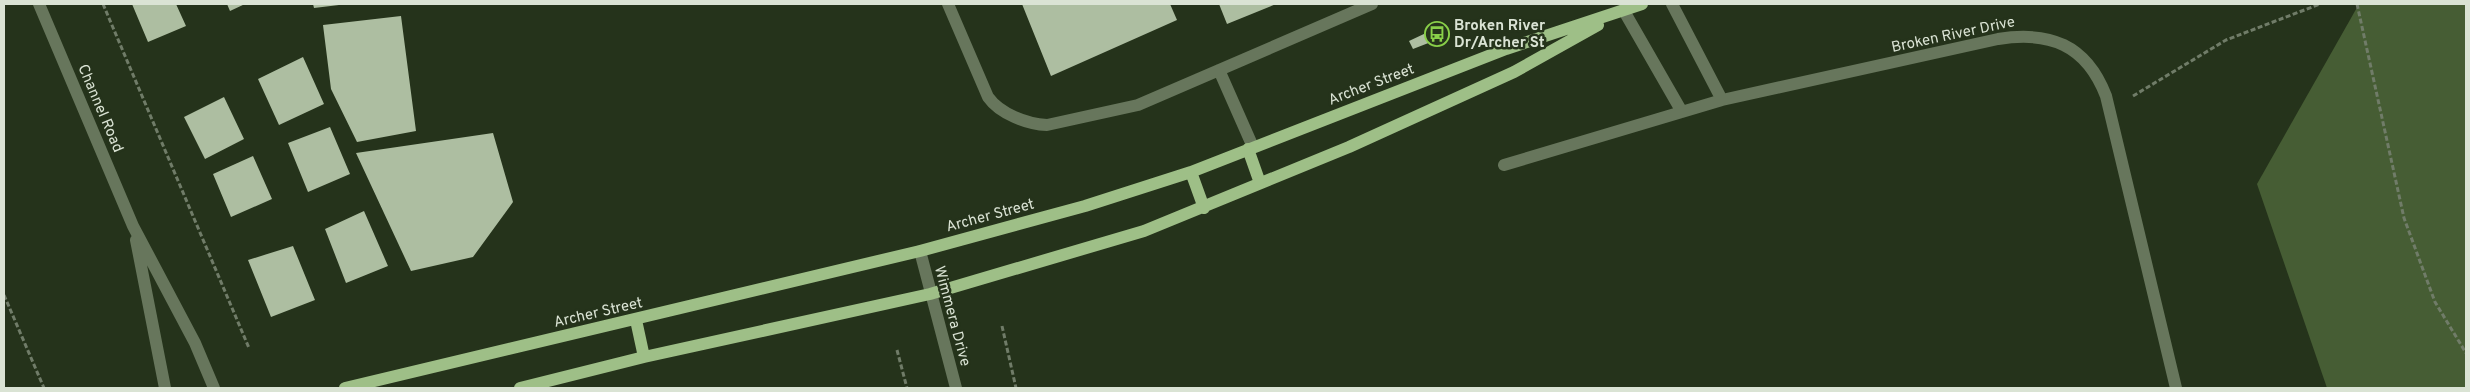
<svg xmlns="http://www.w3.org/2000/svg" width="2470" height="392" font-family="Overpass,sans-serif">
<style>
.green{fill:#465d34}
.building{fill:#adbea1}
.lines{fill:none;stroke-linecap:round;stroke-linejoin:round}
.path{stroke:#707c68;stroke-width:3;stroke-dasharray:5 2.5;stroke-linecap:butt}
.minor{stroke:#67765c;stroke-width:12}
.major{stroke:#9ebf87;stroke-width:12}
.labels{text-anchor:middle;stroke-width:5;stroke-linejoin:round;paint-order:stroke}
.poi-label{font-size:15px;font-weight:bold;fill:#dae3d4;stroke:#25331b;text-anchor:start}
.street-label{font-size:15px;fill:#dae3d4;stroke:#25331b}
</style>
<rect width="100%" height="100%" fill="#25331b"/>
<path class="green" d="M2359,4H2466V388H2327L2257,184Z"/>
<path class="building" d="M132,4H176L186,26L148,42Z
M227,4H245L230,11Z
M313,4H339V5L314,8Z
M1022,4H1170L1177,20L1051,76Z
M1219,4H1276L1227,24Z
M401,16L416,131L357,142L331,89L323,25Z
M1426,33L1431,42L1413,49L1409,41Z
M303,57L324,104L279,125L258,79Z
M224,97L244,139L205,159L184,117Z
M330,127L350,174L308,192L288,143Z
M493,133L513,202L473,257L411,271L356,153Z
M253,156L272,199L231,217L213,174Z
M364,211L388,266L346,283L325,229Z
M293,246L315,300L271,317L248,260Z"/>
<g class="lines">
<path class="path" d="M103,4L249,348
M2357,4L2404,218L2435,302L2466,353
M2133,96L2226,40L2320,4
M4,295L44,388
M1002,326L1016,388
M897,350L907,388"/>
<path class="minor" d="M39,4L133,226L195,343L214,388
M948,4L988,97C1000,114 1027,124 1047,125L1138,105L1372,4
M1672,4L1722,100
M1624,11L1682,112
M1219,70L1253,147
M1504,165L1722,100L1998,39C2049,31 2086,44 2106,96L2176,388
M136,240L165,388
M920,251L956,388"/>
<path class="major" d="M1248,149L1260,183
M1191,172L1204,208
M636,320L644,357
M345,388L920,251L1085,206L1191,172L1506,49L1642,4
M520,388L644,357L930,294L1144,231L1349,147L1514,72L1598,25"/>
</g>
<defs>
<symbol id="bus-ring" viewBox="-11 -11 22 22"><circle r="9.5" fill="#25331b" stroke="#89cf49" stroke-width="1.5"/><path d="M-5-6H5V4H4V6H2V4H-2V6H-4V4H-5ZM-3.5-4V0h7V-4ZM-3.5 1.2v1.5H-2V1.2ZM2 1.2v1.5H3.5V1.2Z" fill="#89cf49"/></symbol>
</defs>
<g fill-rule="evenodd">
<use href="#bus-ring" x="1423" y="20" width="28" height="28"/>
</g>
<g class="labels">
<g class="poi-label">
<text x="1454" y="30">Broken River<tspan x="1454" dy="17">Dr/Archer St</tspan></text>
</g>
<g class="street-label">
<text transform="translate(1953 34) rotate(-12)" y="5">Broken River Drive</text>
<text transform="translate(1371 84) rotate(-21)" y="5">Archer Street</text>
<text transform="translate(101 108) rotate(67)" y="5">Channel Road</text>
<text transform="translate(990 215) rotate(-15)" y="5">Archer Street</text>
<text transform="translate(598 312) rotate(-13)" y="5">Archer Street</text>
<text transform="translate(953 316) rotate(75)" y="5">Wimmera Drive</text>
</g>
</g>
<rect width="2470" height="392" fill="none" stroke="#dae3d4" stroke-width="10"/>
</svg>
